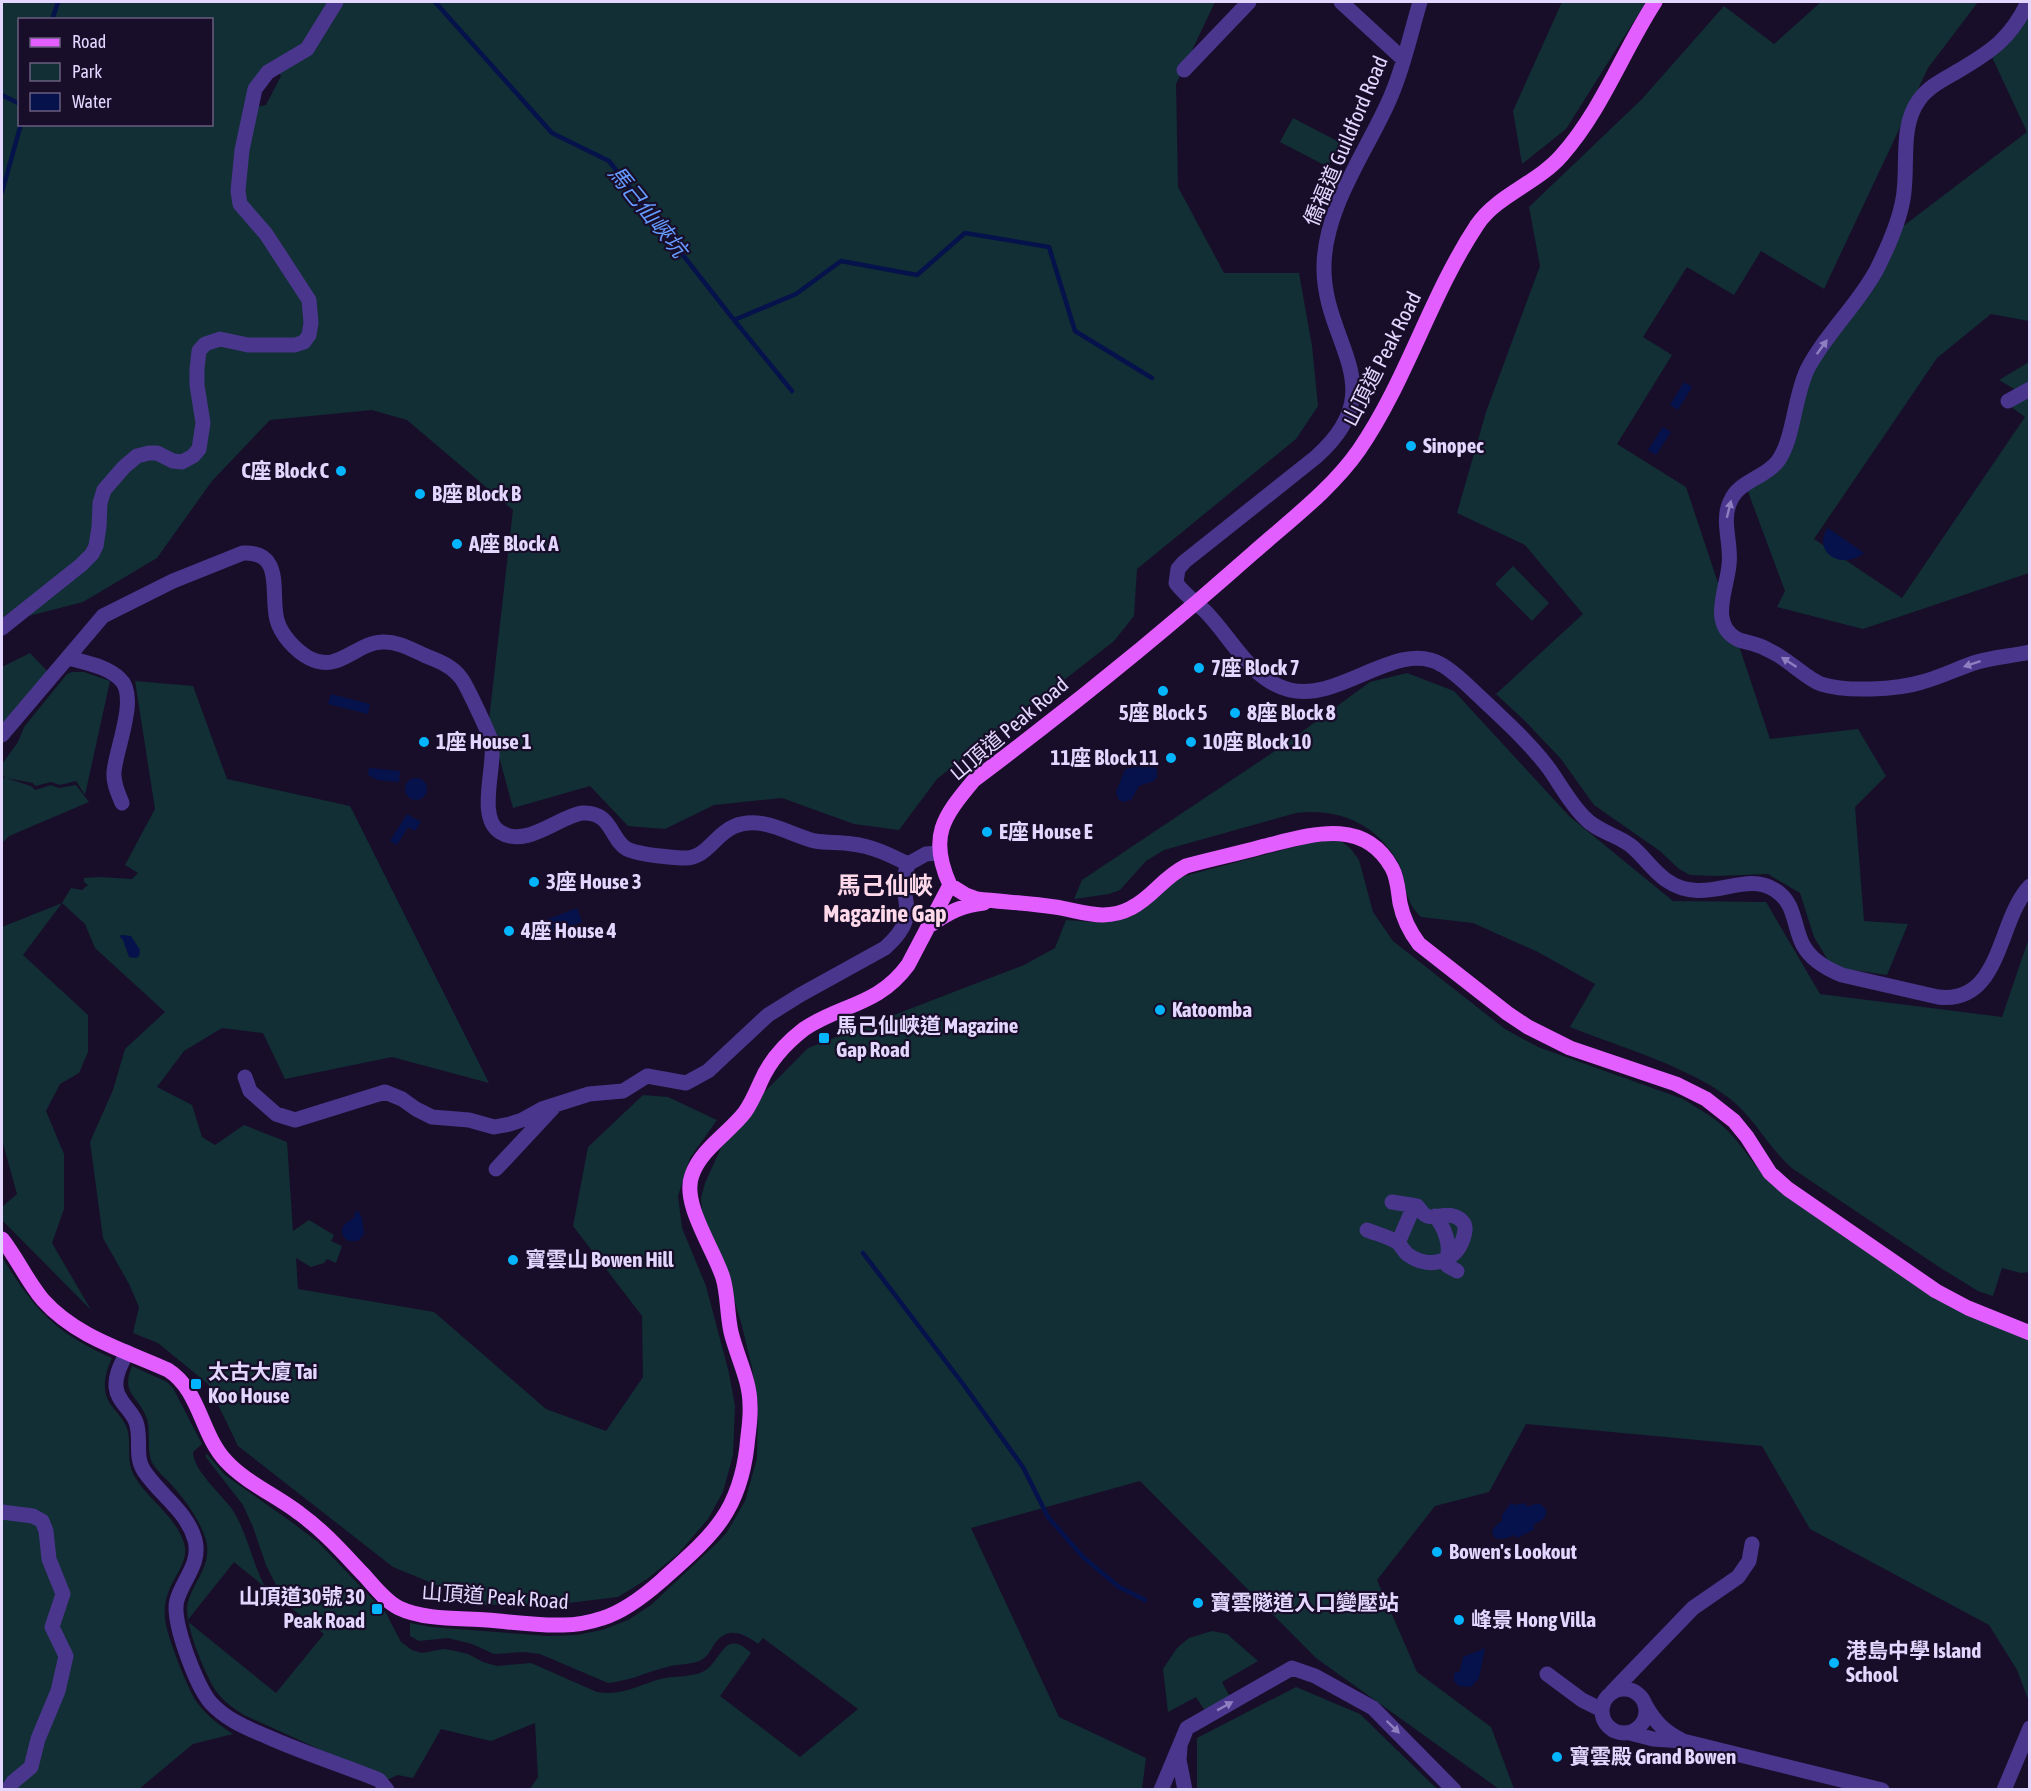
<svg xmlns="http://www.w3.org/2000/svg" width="2031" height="1791" font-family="'Asap Condensed','Noto Sans TC',sans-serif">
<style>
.green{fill:#112f34;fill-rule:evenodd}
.water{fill:#06124b}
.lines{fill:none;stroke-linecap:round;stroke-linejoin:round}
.stream{stroke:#06124b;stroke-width:4.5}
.minor{stroke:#4a368c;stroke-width:15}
.major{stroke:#e25eff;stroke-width:15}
.oneway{fill:#8f7ec0}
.poi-dot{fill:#03b5ff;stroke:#180e2a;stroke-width:2}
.labels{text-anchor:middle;stroke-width:4.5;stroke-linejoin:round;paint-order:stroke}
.street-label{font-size:21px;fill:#e4d7ff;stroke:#180e2a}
.poi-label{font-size:21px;font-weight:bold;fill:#e4d7ff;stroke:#180e2a;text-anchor:start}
.water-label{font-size:22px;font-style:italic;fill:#659aff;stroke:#180e2a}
.quarter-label{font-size:24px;font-weight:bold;fill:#ffd9ea;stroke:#180e2a}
</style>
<rect width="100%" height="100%" fill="#180e2a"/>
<path class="green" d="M2,2H1215L1176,84L1178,187L1224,273H1299L1312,346L1318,406L1296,439L1137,569L1134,616L1114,641L937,779L899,830L854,824L782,798L714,805L665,829L628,826L590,786L513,808L489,720L513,510L407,420L372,410L270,420L212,481L157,558L83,602L13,620H2ZM20,20H212V124H20ZM274,65L281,76L266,105L256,107L250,103Z
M1562,2H1646L1566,129L1522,164L1513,111Z
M1821,2H1978L1928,68L1824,289L1761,251L1734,295L1687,267L1643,337L1672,355L1617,444L1686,487L1770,739L1858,729L1886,776L1855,807L1864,921L1908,924L1887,975L1832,967L1814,937L1800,893L1768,874L1715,876L1690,875L1679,869L1660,851L1594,805L1561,759L1525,721L1496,694L1583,614L1525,545L1457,513L1486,412L1540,266L1529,207L1642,99L1724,6L1774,44Z
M2029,12V321L1991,314L1937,358L1814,539L1902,598L2025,417L2010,406L2029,395V573L1863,629L1777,607L1785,591L1747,489L1775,472L1807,384L1821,357L1902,227L2027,132L1992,57Z
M1293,118L1341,143L1328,167L1280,142Z
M2029,362V383L2016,390L1999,380Z
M1513,566L1549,603L1532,621L1495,584Z
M30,653L48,672L2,727V667Z
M72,672H84L110,681L85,795L76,781L60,785L51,782L35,786L33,783L6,778L31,786L35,790L51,785L59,788L76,785L89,802L9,836L2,843V777L6,778L2,775V764L18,742L24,727L67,674Z
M1407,673L1454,691L1569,816L1673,901L1766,902L1820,994L2002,1017L2029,938V1272L2021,1273L2002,1268L1993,1296L1978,1291L1939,1267L1793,1169C1769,1149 1755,1118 1729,1098C1687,1066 1620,1047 1570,1027L1595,984L1538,952L1473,923L1421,917C1417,913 1412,907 1410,902C1404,890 1405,875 1398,862C1375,823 1339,808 1296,813L1164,850L1146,861L1120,890L1109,894L1074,899L1082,880L1281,747L1370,682Z
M135,681L193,686L227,779L350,806L489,1083L392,1057L285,1079L263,1033L222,1028L184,1051L157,1087L192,1105L202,1137L215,1145L244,1125L287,1142L293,1231L309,1220L334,1235L331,1241L342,1246L336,1263L327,1259L324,1263L311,1267L296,1258L298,1289L434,1312L546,1409L606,1431L643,1377L642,1316L573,1226L588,1147L643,1095L668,1097L717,1120L690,1158L678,1196L682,1228L706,1286L729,1373L735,1406L733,1455L723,1492L708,1519L678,1554L647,1579L618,1597L568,1603L485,1605L393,1567L238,1446L208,1384L158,1343L133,1333L139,1307L129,1284L103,1238L90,1142L113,1090L125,1049L165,1012L95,948L85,924L62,903L23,955L88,1015V1052L79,1073L60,1084L46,1111L64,1154V1209L52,1243L91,1310L2,1220V1207L17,1194L2,1140V927L62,903L71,888L82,890L88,885L84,882V878L100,877L132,879L138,873L125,865L155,809Z
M1333,840L1341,841L1351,849L1359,860L1373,912L1393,941L1505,1029L1538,1047L1683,1099C1699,1109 1716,1118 1729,1132C1747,1151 1758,1173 1778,1190L1983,1320L2029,1340V1698L2028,1699L2017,1670L1989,1625L1810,1529L1762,1446L1526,1424L1489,1492L1435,1506L1377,1580L1417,1672L1491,1727L1514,1789H1499L1316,1658L1140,1481L971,1528L1059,1717L1146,1758L1142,1789H530L538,1777L535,1723L491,1741L441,1729L413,1778L398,1775L387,1780L244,1715C233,1708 223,1701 216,1691C205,1675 182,1620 188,1602C194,1580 214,1564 205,1537C198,1517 185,1500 171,1484C165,1478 157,1471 153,1464C146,1453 151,1432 147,1419C139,1395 120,1395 132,1366L167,1382L173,1388L202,1444L193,1452C193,1470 221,1494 232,1509C247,1532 252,1562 265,1587L234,1562L187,1621L276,1693L324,1634L285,1603L266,1565L253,1527L243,1505L205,1456L207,1454L225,1475L290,1521L318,1542L386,1613L401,1642L412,1650L422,1653L443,1649L451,1650L468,1654L483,1662L497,1666L531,1663L597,1692C623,1697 641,1683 665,1678C678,1676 695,1677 706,1670C715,1664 723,1645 731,1644C739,1642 745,1648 751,1653L720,1696L800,1757L858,1709L763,1638L758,1644C740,1631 725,1626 712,1648C709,1653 705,1659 699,1661C689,1665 677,1664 667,1667C647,1672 629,1681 608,1683L540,1654L524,1652L494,1654L472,1644L448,1638L419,1641L410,1636V1623L431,1627L548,1636L576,1635L602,1630L628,1620L651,1605L719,1541L727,1532L745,1501L757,1458L758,1404L752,1368L742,1326L728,1278L704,1222L702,1210L701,1198L705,1183L731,1126L808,1048L1024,965L1055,948L1066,920L1093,922L1116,921L1177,878L1313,842Z
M2,1257C34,1309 55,1333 112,1358C106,1371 101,1388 109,1402C115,1411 123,1418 127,1428C132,1445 125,1459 135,1477C149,1501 175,1515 184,1543C190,1561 173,1577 168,1593C164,1603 164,1615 166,1625C169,1640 189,1694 199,1705C208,1717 221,1726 233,1734L193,1744L139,1789H2Z
M1212,1631L1227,1634L1258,1661L1222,1682L1230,1697L1205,1711L1196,1697L1168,1712L1163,1669L1177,1648L1189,1638Z
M1296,1687L1360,1714L1437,1789H1197V1738Z"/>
<path class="water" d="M1684,382L1692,387L1678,410L1670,405Z
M1663,427L1671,432L1656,455L1648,450Z
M1828,528L1864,553C1838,572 1812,549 1828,528Z
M331,694L370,704L368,714L328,704Z
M1149,764L1157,769V777L1154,781L1139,786L1131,800L1123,802L1119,800L1116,792L1125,769Z
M369,768L400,771L399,782L377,780L368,775Z
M405 789a11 11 0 1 1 22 0a11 11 0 1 1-22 0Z
M407,814L421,822L415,831L408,827L397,845L390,841Z
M577,908L582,922L543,936L538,923Z
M122,935L131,936L140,950L139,956L136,958L129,957L123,940L119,936Z
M358,1211L362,1218L364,1234L358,1241H348C336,1231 343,1224 354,1218L355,1212Z
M1511,1503L1516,1505L1524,1503L1528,1507C1536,1503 1541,1502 1546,1510C1547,1519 1540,1521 1533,1525L1535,1529L1517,1538L1514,1535C1493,1546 1484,1531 1502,1521V1515Z
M1485,1648L1479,1678L1471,1687L1459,1686L1454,1681V1673L1460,1671L1463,1657Z"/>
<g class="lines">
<path class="stream" d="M435,2L552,133L609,161L734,320L792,391
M52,20L58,2
M2,95L20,104
M2,192L21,124
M734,320L796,294L841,261L917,275L965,233L1049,247L1075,331L1152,378
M863,1253L963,1384L1023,1467L1048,1517L1083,1557L1119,1587L1145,1600"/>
<path class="minor" d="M1341,2L1403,59
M1420,2C1410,36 1402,73 1387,105C1364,155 1325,209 1324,265C1322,343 1395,387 1316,457L1184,562L1178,569L1176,583C1184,594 1195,602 1205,611C1232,638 1250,680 1290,690C1341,702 1398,638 1442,665C1456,673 1468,686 1480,697C1503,719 1527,740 1547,766C1559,782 1569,802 1584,817C1596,831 1615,834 1630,845C1643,855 1652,870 1666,880C1706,908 1743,869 1775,890C1796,903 1793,926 1803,945C1811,960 1827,969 1842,975L1938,997C2002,1005 1997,920 2030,886
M2028,2C2011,38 1992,51 1958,71C1944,79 1928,87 1919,100C1899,127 1909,167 1903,199C1899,223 1888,247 1877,269C1858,305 1826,333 1807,370C1794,398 1794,438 1778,461C1764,479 1739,480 1730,502C1721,521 1732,545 1729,565C1727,589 1709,624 1737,639C1743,642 1750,642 1757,645C1764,647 1770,651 1776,654C1791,662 1807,679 1821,684C1845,692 1897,690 1922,682C1941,677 1958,668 1977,662C1994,657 2012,656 2030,652
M1184,70L1249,2
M2008,401L2030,389
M2,628L81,565L92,554L96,546L99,527L100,503L104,490L124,467L137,456L149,453H157L173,461L182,462L193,456L199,449L203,423L197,385V369L199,351L205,344L220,339L248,345H295L304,342L309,335L311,323L309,300L266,234L240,204L238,191L242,150L255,89L268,72L307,49L336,2
M69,658C86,663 107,666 120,679C139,696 116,748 114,772C113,783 118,793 122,803
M2,735L103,616L173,581L243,553C285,551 270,594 277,620C281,635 296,651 309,658C338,674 355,643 382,642C398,641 412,650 426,656C439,661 452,666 461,678C466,684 491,737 492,744C495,768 477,818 500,832C527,849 560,815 583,813C612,812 610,839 627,849C639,855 668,857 682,858C707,860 714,834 735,826C762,815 790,835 815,841C827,843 840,842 852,844C872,846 890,855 908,864
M245,1077L250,1091L276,1114L295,1120L385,1092L402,1099L416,1109L432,1117L469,1120L494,1127L510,1124L522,1120L542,1109L589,1094L623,1091L647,1076L686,1083L708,1071L768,1015L800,995L885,948C926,911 894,901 908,864L926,854L939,853
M496,1169L553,1108
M1435,1216C1445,1228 1451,1245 1447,1259
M1367,1230C1377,1234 1389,1237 1397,1242C1402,1246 1404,1253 1410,1256C1430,1269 1455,1262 1463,1239C1465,1233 1467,1226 1462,1221C1450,1209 1436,1220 1427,1216C1423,1215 1420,1209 1417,1206L1392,1202
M1398,1243L1414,1206
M1443,1261L1448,1266L1457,1271
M127,1352C122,1363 115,1374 116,1387C117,1401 131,1409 136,1422C142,1438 134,1456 144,1471C160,1495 187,1511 195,1540C201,1564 183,1579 177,1600C171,1620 196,1685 210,1702C226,1720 247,1728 268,1737C304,1753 342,1765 379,1780L387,1790
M2,1512L33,1516L42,1521L46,1531L49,1559L63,1594L52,1627L66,1656L58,1691L38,1739L31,1767L13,1782L8,1790
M1547,1674L1582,1700L1602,1710
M1602 1711a22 22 0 1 1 44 0a22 22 0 1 1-44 0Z
M1612,1692L1693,1608L1738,1577L1749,1561L1752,1544
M1646,1706C1655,1722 1664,1731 1681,1740
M1630,1733L1653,1739L1683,1741L1882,1790
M1180,1748L1179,1760L1185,1790
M1161,1790L1187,1728L1292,1668L1315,1676L1373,1708L1454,1790
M2004,1790L2030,1728"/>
<path class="major" d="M950,885L966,895L977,899C1003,902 1029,903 1055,907C1082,911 1105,922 1131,908C1153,897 1162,878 1186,866C1211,859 1236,854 1261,847C1307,836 1363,815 1392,868C1398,879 1398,891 1400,903C1403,918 1410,932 1419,944L1507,1013L1528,1027L1570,1048L1676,1084L1706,1099L1734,1121L1747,1137L1770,1173L1788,1189L1936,1291L1968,1308L2030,1333
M950,885C928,837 943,817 974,780C1070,708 1164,632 1253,553C1289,521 1331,490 1359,450C1407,380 1430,296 1477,225C1497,195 1538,183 1562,155C1602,110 1623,51 1655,2
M932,924C949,912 963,905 984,903
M2,1239C17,1258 27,1281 43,1300C76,1337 124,1350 168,1370C200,1390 201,1435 226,1461C245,1482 277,1496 299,1513C324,1531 343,1553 364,1575C374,1586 385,1601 399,1608C424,1620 460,1618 487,1620C512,1622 538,1626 563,1625C576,1625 591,1622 603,1618C625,1611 644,1596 661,1581C710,1537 739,1515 747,1446C748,1433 751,1419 750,1405C750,1380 737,1357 731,1332C727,1314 728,1295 723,1278C714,1249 681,1203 692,1175C701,1149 729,1133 745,1112C752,1102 756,1092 761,1081C770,1060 786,1043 804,1029C841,1004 878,1006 908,965L950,885"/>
</g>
<defs><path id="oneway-solid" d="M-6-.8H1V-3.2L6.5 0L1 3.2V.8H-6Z" transform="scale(1.5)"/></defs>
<g class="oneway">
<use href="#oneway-solid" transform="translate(1822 347) rotate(-54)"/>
<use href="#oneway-solid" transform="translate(1729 509) rotate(-76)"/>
<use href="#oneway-solid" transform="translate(1789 662) rotate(-147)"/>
<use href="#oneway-solid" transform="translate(1972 664) rotate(162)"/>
<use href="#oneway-solid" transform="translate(1225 1706) rotate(-29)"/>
<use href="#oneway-solid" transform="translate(1393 1727) rotate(44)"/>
</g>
<g class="poi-dot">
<circle cx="1411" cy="446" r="6"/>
<circle cx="341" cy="471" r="6"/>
<circle cx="420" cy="494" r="6"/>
<circle cx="457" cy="544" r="6"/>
<circle cx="1199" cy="668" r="6"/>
<circle cx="1163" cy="691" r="6"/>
<circle cx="1235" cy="713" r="6"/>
<circle cx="424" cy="742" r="6"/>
<circle cx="1191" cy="742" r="6"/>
<circle cx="1171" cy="758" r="6"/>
<circle cx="987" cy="832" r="6"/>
<circle cx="534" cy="882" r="6"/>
<circle cx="509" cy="931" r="6"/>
<circle cx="1160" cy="1010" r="6"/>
<rect x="818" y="1032" width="12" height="12" rx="3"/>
<circle cx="513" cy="1260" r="6"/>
<rect x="190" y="1378" width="12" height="12" rx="3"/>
<circle cx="1437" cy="1552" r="6"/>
<circle cx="1198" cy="1603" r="6"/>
<rect x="371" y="1603" width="12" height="12" rx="3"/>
<circle cx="1459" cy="1620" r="6"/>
<circle cx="1834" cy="1663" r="6"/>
<circle cx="1557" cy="1757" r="6"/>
</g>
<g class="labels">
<g class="street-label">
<text transform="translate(1346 141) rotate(-67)" y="7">僑福道 Guildford Road</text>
<text transform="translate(1382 359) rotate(-63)" y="7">山頂道 Peak Road</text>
<text transform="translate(1009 729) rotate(-40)" y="7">山頂道 Peak Road</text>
<text transform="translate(495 1597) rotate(4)" y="7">山頂道 Peak Road</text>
</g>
<g class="poi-label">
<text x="1423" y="453">Sinopec</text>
<text x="329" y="478" text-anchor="end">C座 Block C</text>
<text x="432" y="501">B座 Block B</text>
<text x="469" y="551">A座 Block A</text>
<text x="1211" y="675">7座 Block 7</text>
<text x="1163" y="720" text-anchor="middle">5座 Block 5</text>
<text x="1247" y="720">8座 Block 8</text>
<text x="436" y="749">1座 House 1</text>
<text x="1203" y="749">10座 Block 10</text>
<text x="1159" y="765" text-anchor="end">11座 Block 11</text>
<text x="999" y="839">E座 House E</text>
<text x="546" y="889">3座 House 3</text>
<text x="521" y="938">4座 House 4</text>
<text x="1172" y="1017">Katoomba</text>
<text x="836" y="1033">馬己仙峽道 Magazine<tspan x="836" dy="24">Gap Road</tspan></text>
<text x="525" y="1267">寶雲山 Bowen Hill</text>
<text x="208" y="1379">太古大廈 Tai<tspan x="208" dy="24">Koo House</tspan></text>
<text x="1449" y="1559">Bowen's Lookout</text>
<text x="365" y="1604" text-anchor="end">山頂道30號 30<tspan x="365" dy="24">Peak Road</tspan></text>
<text x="1210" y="1610">寶雲隧道入口變壓站</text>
<text x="1471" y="1627">峰景 Hong Villa</text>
<text x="1846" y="1658">港島中學 Island<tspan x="1846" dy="24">School</tspan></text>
<text x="1569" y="1764">寶雲殿 Grand Bowen</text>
</g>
<g class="water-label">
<text transform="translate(648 211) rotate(51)" y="8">馬己仙峽坑</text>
</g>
<g class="quarter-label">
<text x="885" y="894">馬己仙峽<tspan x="885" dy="28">Magazine Gap</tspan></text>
</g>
</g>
<rect width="2031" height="1791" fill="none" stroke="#e4d7ff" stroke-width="6"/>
<rect x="18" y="18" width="195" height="108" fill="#180e2a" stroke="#6a5e7f" stroke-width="1.5"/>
<rect x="30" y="38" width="30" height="9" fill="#e25eff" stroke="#6a5e7f" stroke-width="1.5"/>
<text x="72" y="48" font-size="18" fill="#e4d7ff">Road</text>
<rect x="30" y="63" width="30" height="18" fill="#112f34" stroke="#6a5e7f" stroke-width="1.5"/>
<text x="72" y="78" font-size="18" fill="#e4d7ff">Park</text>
<rect x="30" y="93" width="30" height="18" fill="#06124b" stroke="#6a5e7f" stroke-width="1.5"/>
<text x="72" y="108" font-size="18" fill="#e4d7ff">Water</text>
</svg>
